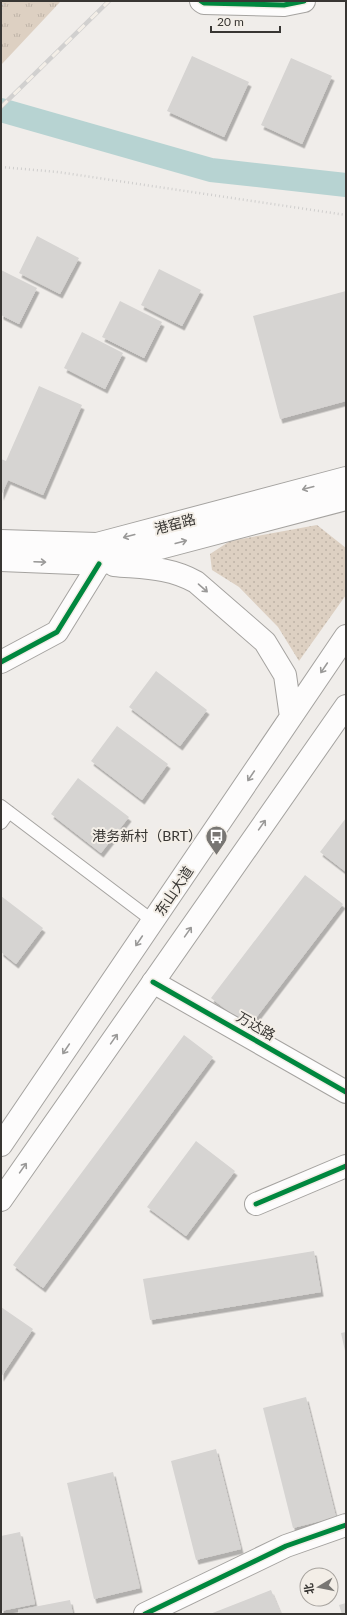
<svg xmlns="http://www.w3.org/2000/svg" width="347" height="1615" font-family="Lato,'Noto Sans SC',sans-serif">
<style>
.grass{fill:url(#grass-dots)}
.park{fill:url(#park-tufts)}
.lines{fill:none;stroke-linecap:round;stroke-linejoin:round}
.canal{stroke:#b7d3d2;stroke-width:24}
.building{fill:#d6d4d2;filter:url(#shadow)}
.service-casing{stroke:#a5a3a0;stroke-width:14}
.minor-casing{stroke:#a5a3a0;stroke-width:24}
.tertiary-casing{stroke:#a5a3a0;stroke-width:24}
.primary-casing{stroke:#a5a3a0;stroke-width:24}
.path{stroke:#cfcecd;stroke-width:2.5;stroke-dasharray:1 3;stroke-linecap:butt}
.service{stroke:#fdfcfc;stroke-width:12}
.minor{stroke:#fdfcfc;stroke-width:22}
.tertiary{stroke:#fdfcfc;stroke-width:22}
.primary{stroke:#fdfcfc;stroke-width:22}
.rail-casing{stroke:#d1d0cf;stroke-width:4.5}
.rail{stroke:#f3eee7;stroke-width:3;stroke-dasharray:9;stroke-linecap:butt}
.cycleway-casing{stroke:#f3eee7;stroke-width:8}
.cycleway{stroke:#00873e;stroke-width:5}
.oneway{stroke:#9a9998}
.labels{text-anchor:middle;stroke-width:4;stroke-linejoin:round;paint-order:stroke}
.street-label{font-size:14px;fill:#383633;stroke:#f3eee7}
.poi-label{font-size:14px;fill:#383633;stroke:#f3eee7;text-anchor:end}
</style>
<defs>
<pattern id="grass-dots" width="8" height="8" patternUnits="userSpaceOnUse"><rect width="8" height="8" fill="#ddd0c2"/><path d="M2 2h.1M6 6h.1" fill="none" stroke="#beb3a7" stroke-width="1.8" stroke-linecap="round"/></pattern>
<pattern id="park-tufts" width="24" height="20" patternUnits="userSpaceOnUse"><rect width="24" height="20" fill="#ddd0c2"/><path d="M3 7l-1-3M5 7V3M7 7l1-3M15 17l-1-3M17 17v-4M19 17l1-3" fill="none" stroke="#beb3a7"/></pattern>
<filter id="shadow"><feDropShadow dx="2.5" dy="4.5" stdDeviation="0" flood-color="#0004"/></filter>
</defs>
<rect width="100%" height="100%" fill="#f0edea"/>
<path class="grass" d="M317,525L346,548V595L299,661L278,627L239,587L212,570L210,554L230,541Z"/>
<path class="park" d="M1,1H61L1,65Z"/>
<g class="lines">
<path class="canal" d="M1,110L211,170L346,185"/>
</g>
<path class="building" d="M192,56L249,82L224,137L167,111Z
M291,58L332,76L302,144L261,125Z
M37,236L79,258L60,294L19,273Z
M159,269L201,290L182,326L141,305Z
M1,270L37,288L19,324L1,315Z
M346,291V401L280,419L253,316Z
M120,301L162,322L144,358L102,337Z
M82,332L123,353L105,389L64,368Z
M39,386L82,405L43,495L8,480L1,496V459L6,461Z
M156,671L207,710L180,746L129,707Z
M117,726L168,764L142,800L91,761Z
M78,778L129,817L101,853L51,814Z
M346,818V872L320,852Z
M305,875L343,904L249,1027L211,998Z
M1,896L43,928L16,964L1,952Z
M184,1035L213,1057L43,1288L13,1265Z
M196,1141L235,1171L186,1236L147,1207Z
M314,1251L321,1292L150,1320L143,1279Z
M1,1307L33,1329L1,1377Z
M346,1332V1351H345L341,1333Z
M306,1397L336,1517L293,1528L263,1408Z
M216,1449L241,1549L196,1560L171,1461Z
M113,1472L140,1588L94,1599L67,1483Z
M20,1532L35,1604L1,1611V1536Z
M271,1590L281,1614H210Z
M70,1600L73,1614H19L18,1610Z
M346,1603V1614H342L339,1605Z"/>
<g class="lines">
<defs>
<path id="service" d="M1,806L153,921
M1,823L9,812"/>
<path id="minor" d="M1,662L57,632L99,564
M256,1204L346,1166
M145,1614L286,1546L346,1525"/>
<path id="tertiary" d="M201,1L204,3L284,5L304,1
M153,982L346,1092"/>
<path id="primary" d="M1,541L97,544L346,478
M1,560L99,564L346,499
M114,565C144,568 169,567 196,582L265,642L285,675L291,717
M1,1145L346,636
M1,1200L346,706"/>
</defs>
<use href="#service" class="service-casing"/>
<use href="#minor" class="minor-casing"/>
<use href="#tertiary" class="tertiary-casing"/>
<use href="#primary" class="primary-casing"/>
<path class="path" d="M1,13L4,1
M1,167L58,172L346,215"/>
<use href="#service" class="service"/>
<use href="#minor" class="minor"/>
<use href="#tertiary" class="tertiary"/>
<use href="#primary" class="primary"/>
<defs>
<path id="rail" d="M1,107L109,1"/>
</defs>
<use href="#rail" class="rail-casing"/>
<use href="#rail" class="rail"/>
<defs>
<path id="cycleway" d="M201,1L204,3L284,5L304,1
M1,662L57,632L99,564
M153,982L346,1092
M256,1204L346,1166
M145,1614L286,1546L346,1525"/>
</defs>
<use href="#cycleway" class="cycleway-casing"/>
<use href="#cycleway" class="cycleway"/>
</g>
<defs><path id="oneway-shaft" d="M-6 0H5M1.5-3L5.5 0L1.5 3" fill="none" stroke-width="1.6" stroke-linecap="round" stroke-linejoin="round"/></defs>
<g class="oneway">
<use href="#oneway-shaft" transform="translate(308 488) rotate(165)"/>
<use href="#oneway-shaft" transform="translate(129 536) rotate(165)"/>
<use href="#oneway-shaft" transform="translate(181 542) rotate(-15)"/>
<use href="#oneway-shaft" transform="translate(40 562) rotate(2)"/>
<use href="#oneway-shaft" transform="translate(203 588) rotate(41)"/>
<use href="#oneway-shaft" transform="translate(324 668) rotate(124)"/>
<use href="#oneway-shaft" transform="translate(251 776) rotate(124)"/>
<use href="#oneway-shaft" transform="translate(262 825) rotate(-55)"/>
<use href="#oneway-shaft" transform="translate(188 932) rotate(-55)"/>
<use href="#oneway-shaft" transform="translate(139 941) rotate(124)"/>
<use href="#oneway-shaft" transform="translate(114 1039) rotate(-55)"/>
<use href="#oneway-shaft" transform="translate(66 1049) rotate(124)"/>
<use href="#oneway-shaft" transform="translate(23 1168) rotate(-55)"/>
</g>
<defs>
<symbol id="bus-pin" viewBox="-11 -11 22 30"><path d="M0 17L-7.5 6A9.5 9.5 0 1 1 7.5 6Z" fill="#787673" stroke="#f3eee7"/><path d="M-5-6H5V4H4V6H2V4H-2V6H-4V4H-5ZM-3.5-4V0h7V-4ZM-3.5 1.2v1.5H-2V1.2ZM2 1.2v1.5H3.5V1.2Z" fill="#fff"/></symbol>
</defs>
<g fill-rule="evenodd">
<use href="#bus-pin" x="204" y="824" width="25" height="34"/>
</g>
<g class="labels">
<g class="street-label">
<text transform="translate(175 524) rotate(-15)" y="5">港窑路</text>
<text transform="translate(174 891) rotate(-56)" y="5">东山大道</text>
<text transform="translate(256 1026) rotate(30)" y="5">万达路</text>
</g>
<g class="poi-label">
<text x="202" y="841">港务新村（BRT）</text>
</g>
</g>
<rect width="347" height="1615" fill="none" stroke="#383633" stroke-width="4"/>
<g transform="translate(319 1587) rotate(260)"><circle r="19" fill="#f3eee7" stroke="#a8a49f"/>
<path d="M0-3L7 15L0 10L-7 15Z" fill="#787673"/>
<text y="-6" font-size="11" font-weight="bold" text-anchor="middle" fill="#383633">北</text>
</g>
<path d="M211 26v6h69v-6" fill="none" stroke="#383633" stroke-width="2"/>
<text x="217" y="26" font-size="12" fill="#383633" stroke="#f3eee7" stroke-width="3" paint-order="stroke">20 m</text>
</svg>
